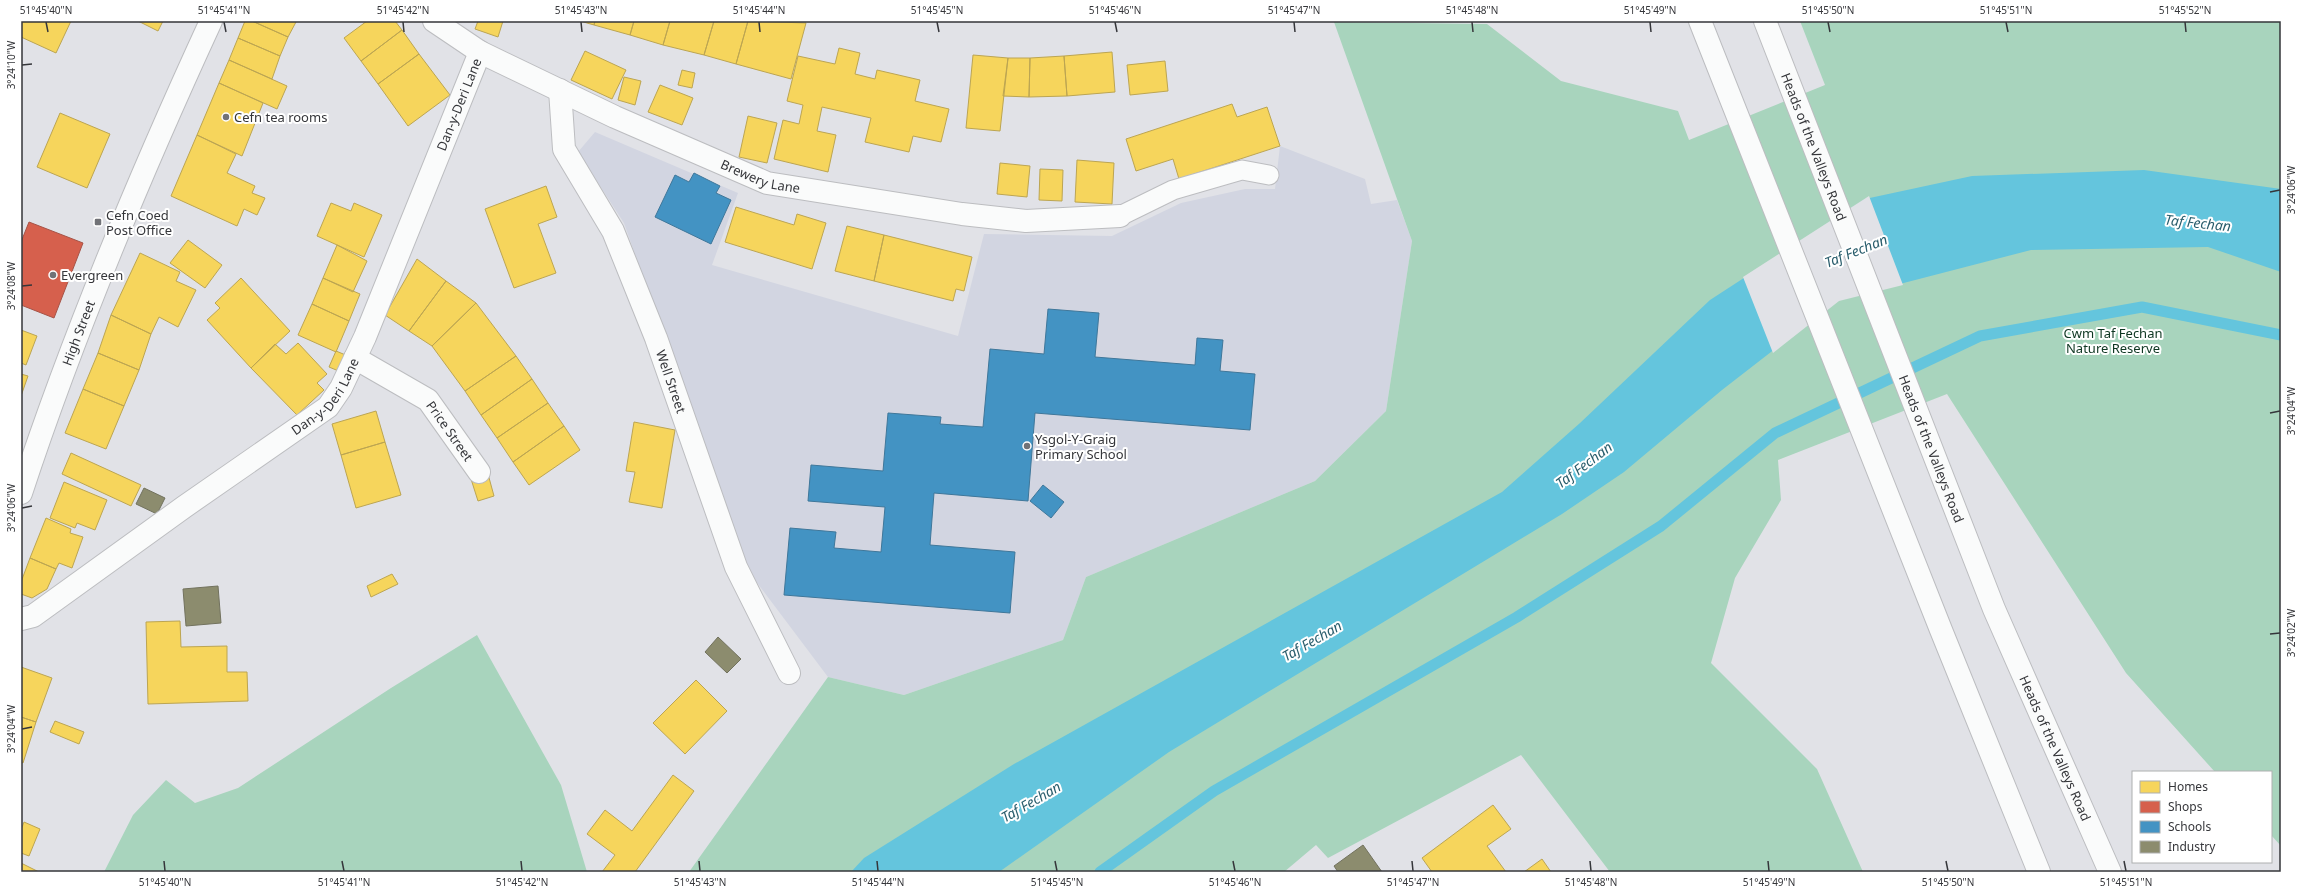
<svg xmlns="http://www.w3.org/2000/svg" width="2302" height="893" font-family="'Noto Sans',sans-serif">
<style>
.built{fill:#d2d5e1}
.green{fill:#a8d4bd}
.water{fill:#64c5dd}
.pier{fill:#e1e2e7}
.homes{fill:#f6d55c;stroke:#bca552}
.shops{fill:#d6604d;stroke:#a65347}
.schools{fill:#4393c3;stroke:#3f779a}
.industry{fill:#8c8c6e;stroke:#72725e}
.lines{fill:none;stroke-linecap:round;stroke-linejoin:round}
.stream{stroke:#64c5dd;stroke-width:11}
.service-casing{stroke:#bcbdc0;stroke-width:21}
.minor-casing{stroke:#bcbdc0;stroke-width:24}
.primary-casing{stroke:#bcbdc0;stroke-width:24}
.trunk-casing{stroke:#bcbdc0;stroke-width:24}
.service{stroke:#fafbfb;stroke-width:19}
.minor{stroke:#fafbfb;stroke-width:22}
.primary{stroke:#fafbfb;stroke-width:22}
.trunk{stroke:#fafbfb;stroke-width:22}
.ticks{fill:none;stroke:#35363a;stroke-width:1.5}
.poi-dot{fill:#717277;stroke:#fff;stroke-width:1.5}
.labels{text-anchor:middle;stroke-width:4;stroke-linejoin:round;paint-order:stroke}
.street-label{font-size:13px;fill:#35363a;stroke:#fff}
.poi-label{font-size:13px;fill:#35363a;stroke:#fff;text-anchor:start}
.park-label{font-size:13px;fill:#0d3621;stroke:#fff}
.water-label{font-size:14px;font-style:italic;fill:#295d6c;stroke:#fff}
.neatline{fill:none;stroke:#35363a;stroke-width:1.5}
.ticks-label{font-size:10px;text-anchor:middle;fill:#35363a}
</style>
<rect width="100%" height="100%" fill="#e1e2e7"/>
<path class="built" d="M595,132L738,193L712,265L958,336L984,234L1112,236L1181,203L1245,189H1275L1280,146L1365,179L1371,204L1397,200L1412,241L1386,411L1315,481L1086,577L1063,640L904,695L828,677L746,568L624,223L578,152Z"/>
<path class="green" d="M1800,21H2281V846L2271,835V772H2215L2126,673L1947,394L1778,460L1781,500L1735,578L1711,663L1817,769L1863,872H1610L1521,755L1328,858L1316,845L1284,872H689L828,677L904,695L1063,640L1086,577L1315,481L1386,411L1412,241L1334,22L1487,24L1561,81L1678,111L1689,140L1825,85Z
M477,635L561,785L587,872H104L133,815L166,780L195,803L238,788L391,688Z"/>
<path class="water" d="M2144,170L2281,189V272L2208,247L2031,250L1838,300L1722,390L1624,472L1562,514L1169,752L999,872H851L864,858L1014,764L1502,492L1580,423L1710,300L1865,199L1972,176Z"/>
<path class="pier" d="M1869,196L1903,285L1839,301L1773,353L1743,277Z"/>
<path class="homes" d="M21,21H71L56,53L21,37Z
M138,21H163L158,31Z
M245,21H252L288,37L280,56L238,38Z
M252,21H296V22L288,37Z
M367,21H395L402,30L361,61L344,38Z
M478,21H503L498,37L475,29Z
M580,21H595L594,25Z
M595,21H634L630,35L594,25Z
M634,21H670L663,45L630,35Z
M670,21H714L704,55L663,45Z
M714,21H748L736,64L704,55Z
M748,21L806,23L791,79L736,64Z
M402,30L419,54L378,84L361,61Z
M238,38L280,56L272,79L229,60Z
M839,48L860,53L855,74L875,79L877,70L920,80L915,101L949,109L941,142L913,136L909,152L865,142L871,118L822,107L817,131L836,135L828,172L774,159L783,120L799,124L803,105L787,101L798,56L835,64Z
M585,51L626,70L612,99L571,80Z
M1112,52L1115,92L1067,96L1064,56Z
M419,54L450,95L408,126L378,84Z
M973,55L1008,58L1000,131L966,128Z
M1064,56L1067,96L1029,97L1030,58Z
M1008,58H1030L1029,97L1003,96Z
M229,60L287,86L277,109L219,83Z
M1165,61L1168,91L1130,95L1127,65Z
M682,70L695,73L692,88L678,85Z
M624,77L641,81L635,105L618,100Z
M219,83L263,103L242,156L197,135Z
M660,85L693,98L682,125L648,112Z
M1232,104L1237,117L1267,107L1280,146L1179,179L1173,159L1136,171L1126,139Z
M60,113L110,134L87,188L37,167Z
M748,116L777,123L767,163L739,157Z
M197,135L236,154L227,173L255,186L252,193L265,198L257,215L244,209L237,226L171,196Z
M1077,160L1114,163L1112,204L1075,202Z
M1000,163L1030,166L1027,197L997,194Z
M1040,169L1063,170L1062,201L1039,200Z
M546,186L557,217L538,224L556,273L514,288L485,209Z
M331,203L351,211L354,203L382,215L364,257L317,236Z
M736,207L794,225L797,214L826,223L812,269L725,242Z
M847,226L884,235L874,281L835,271Z
M884,235L972,257L964,291L956,289L953,301L874,281Z
M188,240L222,265L205,288L170,263Z
M337,245L367,261L353,292L323,278Z
M140,253L180,272L176,281L196,290L178,327L159,317L151,334L111,315Z
M417,259L446,281L409,331L385,315Z
M241,278L290,331L251,368L207,320L220,308L215,303Z
M323,278L360,294L349,321L312,304Z
M446,281L476,303L432,346L409,331Z
M476,303L516,356L465,391L432,346Z
M312,304L349,321L336,352L298,335Z
M111,315L151,334L139,370L98,353Z
M21,330L37,336L26,365L21,363Z
M298,343L327,374L317,383L324,390L297,415L251,368L275,344L286,354Z
M336,351L348,356L341,372L329,367Z
M98,353L139,370L124,406L83,389Z
M516,356L532,379L481,415L465,391Z
M21,374L28,376L21,396Z
M532,379L548,403L497,438L481,415Z
M83,389L124,406L106,449L65,433Z
M548,403L564,426L513,462L497,438Z
M376,411L385,442L341,455L332,424Z
M634,422L675,430L662,508L629,502L635,472L626,471Z
M564,426L580,450L529,485L513,462Z
M385,442L401,495L356,508L341,455Z
M71,453L141,485L131,506L62,474Z
M488,474L494,496L478,501L471,479Z
M64,482L107,500L95,530L77,523L75,528L50,518Z
M46,518L71,529L70,533L83,537L72,568L59,563L56,569L30,558Z
M30,558L56,569L47,589L32,598L21,594V582Z
M392,574L398,584L371,597L367,586Z
M180,621L181,647L227,646V672H247L248,701L148,704L146,622Z
M21,667L52,678L36,722L21,717Z
M696,680L727,711L685,754L653,723Z
M21,717L36,722L23,763L21,762Z
M55,721L84,732L79,744L50,732Z
M673,775L694,791L635,872H602L615,855L587,834L605,810L632,831Z
M1493,805L1511,829L1487,846L1506,872H1432L1422,858Z
M24,822L40,829L29,856L21,853V830Z
M1542,859L1551,872H1524Z
M21,863L39,872H21Z"/>
<path class="shops" d="M29,222L83,243L54,318L21,305V242Z"/>
<path class="schools" d="M694,173L720,186L716,193L731,200L711,244L655,217L675,175L689,182Z
M1048,309L1099,313L1095,357L1195,365L1197,338L1223,340L1220,371L1255,374L1250,430L1035,413L1028,501L934,493L930,545L1015,552L1010,613L784,595L790,528L836,532L834,548L881,552L885,507L808,501L811,465L883,471L888,413L941,417L940,424L983,427L990,349L1044,354Z
M1043,485L1064,502L1051,518L1030,501Z"/>
<path class="industry" d="M144,488L165,498L157,514L136,504Z
M218,586L221,623L186,626L183,589Z
M718,637L741,659L727,673L705,652Z
M1363,845L1382,872H1338L1334,866Z"/>
<g class="lines">
<path class="stream" d="M1100,872L1214,791L1517,617L1661,526L1775,433L1980,336L2142,307L2281,335"/>
<defs>
<path id="service" d="M1120,216L1173,190L1242,170L1269,175"/>
<g id="minor">
<path id="s1" d="M434,21L480,52L615,117L767,183L962,214L1026,221L1120,216"/>
<path id="s2" d="M560,90L564,149L613,231L656,338L736,567L789,673"/>
<path id="s3" d="M355,358L428,400L479,472"/>
<path id="s4" d="M21,619L33,616L184,507L328,407L341,388L365,337L480,52"/>
</g>
<g id="primary">
<path id="s5" d="M21,493C74,332 140,175 211,21"/>
</g>
<g id="trunk">
<path d="M1700,21L1941,630L2039,872"/>
<path id="s6" d="M1765,21L1994,609L2110,872"/>
</g>
</defs>
<use href="#service" class="service-casing"/>
<use href="#minor" class="minor-casing"/>
<use href="#primary" class="primary-casing"/>
<use href="#trunk" class="trunk-casing"/>
<use href="#service" class="service"/>
<use href="#minor" class="minor"/>
<use href="#primary" class="primary"/>
<use href="#trunk" class="trunk"/>
</g>
<path class="ticks" d="M46,22L48,32M224,22L226,32M403,22L404,32M581,22L582,32M759,22L760,32M937,22L939,32M1115,22L1117,32M1294,22L1295,32M1472,22L1473,32M1650,22L1651,32M1828,22L1830,32M2006,22L2008,32M2185,22L2186,32M22,65L32,64M2270,192L2280,190M22,286L32,285M2270,413L2280,411M22,508L32,506M2270,634L2280,633M22,729L32,727M164,861L165,871M342,861L344,871M521,861L522,871M699,861L700,871M877,861L878,871M1055,861L1057,871M1233,861L1235,871M1412,861L1413,871M1590,861L1591,871M1768,861L1769,871M1946,861L1948,871M2124,861L2126,871"/>
<g class="poi-dot">
<circle cx="226" cy="117" r="4"/>
<rect x="94" y="218" width="8" height="8" rx="2"/>
<circle cx="53" cy="275" r="4"/>
<circle cx="1027" cy="446" r="4"/>
</g>
<g class="labels">
<g class="street-label">
<text dy="5" stroke="none"><textPath href="#s4" startOffset="704">Dan-y-Deri Lane</textPath></text>
<text dy="5" stroke="none"><textPath href="#s6" startOffset="135">Heads of the Valleys Road</textPath></text>
<text dy="5" stroke="none"><textPath href="#s1" startOffset="363">Brewery Lane</textPath></text>
<text dy="5" stroke="none"><textPath href="#s5" startOffset="170">High Street</textPath></text>
<text dy="5" stroke="none"><textPath href="#s2" startOffset="316">Well Street</textPath></text>
<text dy="5" stroke="none"><textPath href="#s4" startOffset="380">Dan-y-Deri Lane</textPath></text>
<text dy="5" stroke="none"><textPath href="#s3" startOffset="122">Price Street</textPath></text>
<text dy="5" stroke="none"><textPath href="#s6" startOffset="459">Heads of the Valleys Road</textPath></text>
<text dy="5" stroke="none"><textPath href="#s6" startOffset="783">Heads of the Valleys Road</textPath></text>
</g>
<g class="poi-label">
<text x="234" y="122">Cefn tea rooms</text>
<text x="106" y="220">Cefn Coed<tspan x="106" dy="15">Post Office</tspan></text>
<text x="61" y="280">Evergreen</text>
<text x="1035" y="444">Ysgol-Y-Graig<tspan x="1035" dy="15">Primary School</tspan></text>
</g>
<g class="park-label">
<text x="2113" y="338">Cwm Taf Fechan<tspan x="2113" dy="15">Nature Reserve</tspan></text>
</g>
<g class="water-label">
<text transform="translate(2198 223) rotate(6)" y="5">Taf Fechan</text>
<text transform="translate(1856 251) rotate(-22)" y="5">Taf Fechan</text>
<text transform="translate(1584 465) rotate(-37)" y="5">Taf Fechan</text>
<text transform="translate(1312 641) rotate(-30)" y="5">Taf Fechan</text>
<text transform="translate(1031 802) rotate(-30)" y="5">Taf Fechan</text>
</g>
</g>
<rect width="2302" height="893" fill="none" stroke="#ffffff" stroke-width="44"/>
<rect x="2132" y="771" width="140" height="92" fill="#ffffff" stroke="#aeafb0"/>
<rect x="2140" y="781" width="20" height="12" fill="#f6d55c" stroke="#aeafb0"/>
<text x="2168" y="791" font-size="12" fill="#35363a">Homes</text>
<rect x="2140" y="801" width="20" height="12" fill="#d6604d" stroke="#aeafb0"/>
<text x="2168" y="811" font-size="12" fill="#35363a">Shops</text>
<rect x="2140" y="821" width="20" height="12" fill="#4393c3" stroke="#aeafb0"/>
<text x="2168" y="831" font-size="12" fill="#35363a">Schools</text>
<rect x="2140" y="841" width="20" height="12" fill="#8c8c6e" stroke="#aeafb0"/>
<text x="2168" y="851" font-size="12" fill="#35363a">Industry</text>
<rect x="22" y="22" width="2258" height="849" class="neatline"/>
<g class="ticks-label">
<text x="46" y="14">51°45'40"N</text>
<text x="224" y="14">51°45'41"N</text>
<text x="403" y="14">51°45'42"N</text>
<text x="581" y="14">51°45'43"N</text>
<text x="759" y="14">51°45'44"N</text>
<text x="937" y="14">51°45'45"N</text>
<text x="1115" y="14">51°45'46"N</text>
<text x="1294" y="14">51°45'47"N</text>
<text x="1472" y="14">51°45'48"N</text>
<text x="1650" y="14">51°45'49"N</text>
<text x="1828" y="14">51°45'50"N</text>
<text x="2006" y="14">51°45'51"N</text>
<text x="2185" y="14">51°45'52"N</text>
<text transform="translate(11 65) rotate(-90)" y="4">3°24'10"W</text>
<text transform="translate(2291 190) rotate(-90)" y="4">3°24'06"W</text>
<text transform="translate(11 286) rotate(-90)" y="4">3°24'08"W</text>
<text transform="translate(2291 411) rotate(-90)" y="4">3°24'04"W</text>
<text transform="translate(11 508) rotate(-90)" y="4">3°24'06"W</text>
<text transform="translate(2291 633) rotate(-90)" y="4">3°24'02"W</text>
<text transform="translate(11 729) rotate(-90)" y="4">3°24'04"W</text>
<text x="165" y="886">51°45'40"N</text>
<text x="344" y="886">51°45'41"N</text>
<text x="522" y="886">51°45'42"N</text>
<text x="700" y="886">51°45'43"N</text>
<text x="878" y="886">51°45'44"N</text>
<text x="1057" y="886">51°45'45"N</text>
<text x="1235" y="886">51°45'46"N</text>
<text x="1413" y="886">51°45'47"N</text>
<text x="1591" y="886">51°45'48"N</text>
<text x="1769" y="886">51°45'49"N</text>
<text x="1948" y="886">51°45'50"N</text>
<text x="2126" y="886">51°45'51"N</text>
</g>
</svg>
